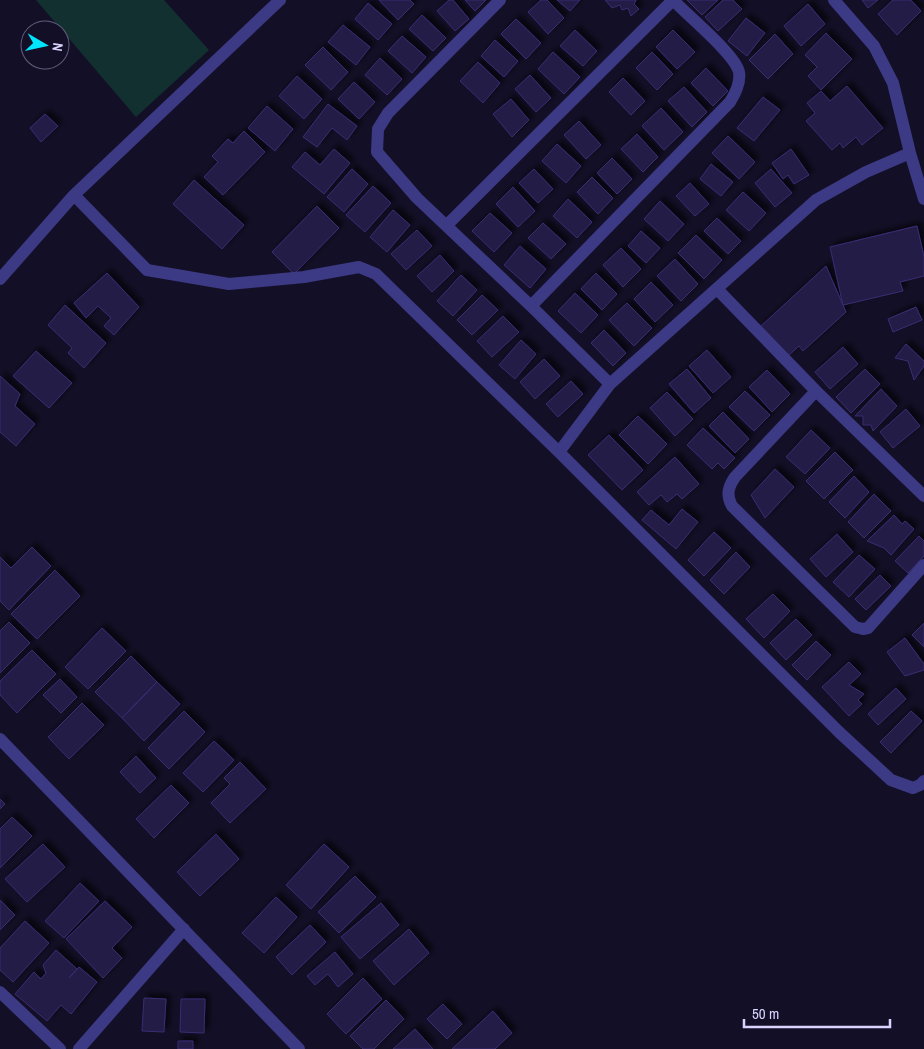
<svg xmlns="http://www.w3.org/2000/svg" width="924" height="1049" font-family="'Archivo Narrow',sans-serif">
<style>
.green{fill:#12302f}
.building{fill:#241b47;stroke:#3b2d73;filter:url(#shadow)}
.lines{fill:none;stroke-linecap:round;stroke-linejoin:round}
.minor{stroke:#3d3a85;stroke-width:12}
</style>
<defs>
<filter id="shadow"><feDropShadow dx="4.5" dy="-4.5" stdDeviation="2.5" flood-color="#0009"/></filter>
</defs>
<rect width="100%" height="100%" fill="#130f26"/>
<path class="green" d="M36,0H164L209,50L136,117Z"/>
<path class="building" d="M379,0H410L414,4L398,20Z
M449,0H453L469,19L455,31L437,11Z
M465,0H486L475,11Z
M541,0H547L564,18L548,34L528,12Z
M557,0H580L570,11Z
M605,0H636L634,4L639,9L631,16L628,8L622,10L620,5L612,8Z
M687,0H718L702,15Z
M723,0H733L742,9L718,31L705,17Z
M862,0H878L868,8Z
M893,0H911L921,11L897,35L878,14Z
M368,3L392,24L378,40L355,19Z
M808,4L825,24L801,46L784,26Z
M422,15L446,38L433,51L409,29Z
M746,18L765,33L747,56L728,41Z
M516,19L541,43L526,59L501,34Z
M343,25L370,47L356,65L328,42Z
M575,30L597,51L583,66L560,46Z
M673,30L695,52L677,69L656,47Z
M826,33L852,59L821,90L808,76L817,67L805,55Z
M775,34L793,54L768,79L749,60Z
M402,36L426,57L412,73L388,51Z
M495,40L518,61L504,77L481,56Z
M323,47L348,72L331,90L305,65Z
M553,52L580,77L564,94L538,69Z
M652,52L673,74L657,90L636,68Z
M380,58L402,79L387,95L365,75Z
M478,62L500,83L483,103L460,81Z
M706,68L728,91L713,106L691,83Z
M530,75L551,98L536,112L515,89Z
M297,76L322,99L304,119L279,96Z
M623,78L645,101L631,115L609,92Z
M354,82L375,102L359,119L338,99Z
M847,86L883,128L862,145L856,137L843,148L840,143L832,150L806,121L815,113L807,103L821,91L830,101Z
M684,87L707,112L692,127L668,101Z
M763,97L780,110L754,141L737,128Z
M511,99L529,120L512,137L493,114Z
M328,104L357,126L347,140L332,128L317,147L303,137Z
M267,106L293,129L275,151L248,128Z
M661,108L683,132L664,150L642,126Z
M45,114L58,126L41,142L30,128Z
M579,121L601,145L586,159L564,135Z
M244,131L265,152L223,195L204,177L218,162L212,156L228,139L233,143Z
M637,134L658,157L643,172L621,149Z
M728,136L755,162L739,179L712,153Z
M557,144L581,166L566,183L542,161Z
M334,149L350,163L324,194L292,167L305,152L320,165Z
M791,149L809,175L794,184L788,175L783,179L772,163Z
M612,158L632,179L617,194L597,173Z
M711,164L733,182L721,196L700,179Z
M352,169L368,184L344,212L327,197Z
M534,169L553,189L538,203L519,183Z
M771,169L792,193L775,207L755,183Z
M592,177L613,198L598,214L577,192Z
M194,180L244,225L222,249L173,204Z
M690,183L709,204L695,216L676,196Z
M373,186L391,203L365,232L346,215Z
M513,187L535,211L518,227L496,204Z
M743,192L766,213L749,231L726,210Z
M568,199L592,222L577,238L553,216Z
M660,201L684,224L668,241L644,219Z
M317,206L339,228L294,274L272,252Z
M393,210L410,225L387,252L370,237Z
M490,213L512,233L494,252L472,231Z
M717,218L741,241L728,254L704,231Z
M543,223L566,244L551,259L528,238Z
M917,226L924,257V276L900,282L903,291L843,305L830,247Z
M417,230L432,246L406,270L391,254Z
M641,231L660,248L646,263L628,246Z
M696,235L722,260L704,279L678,253Z
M520,246L546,269L530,288L504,265Z
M621,248L641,269L623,287L603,265Z
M440,255L454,271L432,292L417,276Z
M675,259L698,284L681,301L657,276Z
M826,266L846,312L803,351L799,346L787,357L760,327Z
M107,273L139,307L114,335L104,326L111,318L98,306L86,318L74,303Z
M596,273L617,294L602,310L581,289Z
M461,275L477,290L453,316L437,301Z
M651,282L673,305L655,322L634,299Z
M575,293L598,315L581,333L558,311Z
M482,295L498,310L472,335L457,320Z
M627,303L652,328L634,346L609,320Z
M65,305L106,343L84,368L68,353L72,348L48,325Z
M916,307L922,320L893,332L888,319Z
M503,316L519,332L492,357L477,341Z
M604,330L626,353L613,366L591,343Z
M521,340L536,354L515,379L499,365Z
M906,344L924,361V366L914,380L908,361L895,358Z
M843,347L858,364L830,389L815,372Z
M707,350L731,377L713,393L689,366Z
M36,351L72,383L49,408L13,376Z
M544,359L560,376L535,399L520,382Z
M687,369L711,398L694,413L669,384Z
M865,369L880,384L851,413L836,397Z
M767,370L790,394L772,412L749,387Z
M0,376L20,394L15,406L35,424L16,446L0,432Z
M571,381L583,394L558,417L546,404Z
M881,389L897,406L873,431L871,425H863V416H855Z
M745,391L770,415L754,431L729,407Z
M667,392L693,419L675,436L650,408Z
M906,409L920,426L893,448L880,432Z
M723,412L749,439L735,453L709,426Z
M638,416L667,444L648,464L619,435Z
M703,428L735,458L724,469L718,463L712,469L687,445Z
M811,430L830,448L805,474L786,457Z
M609,435L643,470L622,490L588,455Z
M835,452L853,470L824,499L806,481Z
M675,457L699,484L682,499L677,494L667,502L661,495L649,505L637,492Z
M775,469L794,487L765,518L751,495Z
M854,476L869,492L845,518L829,502Z
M874,494L891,511L864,538L848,522Z
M682,509L698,522L676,549L642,520L651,510L669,525Z
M894,515L902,524L905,521L914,529L891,555L884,548L867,541Z
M714,532L731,548L704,576L688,560Z
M837,534L853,552L826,577L810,559Z
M919,536L924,541V556L908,573L895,561Z
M32,547L51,566L9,610L0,601V557L11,568Z
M736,552L750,567L724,594L710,580Z
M859,555L875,569L849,597L833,582Z
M55,570L80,596L37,639L11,614Z
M880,575L891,586L866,610L855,599Z
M773,594L790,611L764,638L746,619Z
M796,619L812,635L786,660L770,643Z
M9,622L30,643L0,673V631Z
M924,623V647L912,635Z
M102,628L126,651L88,689L65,667Z
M905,638L924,664V670L905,676L887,652Z
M816,641L831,655L807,680L792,665Z
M32,650L56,674L17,713L0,695V681Z
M131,656L157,682L122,718L95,692Z
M849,662L861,674L849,685L864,694L858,700L862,704L849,716L822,687Z
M60,679L77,697L61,713L43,695Z
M157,682L180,704L144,741L122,718Z
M896,688L906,699L878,725L868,714Z
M82,703L104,725L69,759L48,737Z
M184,711L205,732L169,769L148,748Z
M911,711L922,721L891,753L880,742Z
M214,741L234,760L203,792L183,773Z
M136,756L156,778L140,793L120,772Z
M240,762L266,789L230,823L211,803L230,784L224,778Z
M171,785L189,803L154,838L136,819Z
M0,799L5,804L0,809Z
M12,817L32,836L0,868V829Z
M216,834L239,859L200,896L177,872Z
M43,844L65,867L27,902L5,879Z
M324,844L349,867L311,909L286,885Z
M355,876L376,897L339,933L318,912Z
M80,883L99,901L64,938L45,921Z
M276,897L297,917L264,953L242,933Z
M0,900L15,915L0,930Z
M105,901L132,927L112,948L122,958L103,978L66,939Z
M381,903L399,925L360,959L341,937Z
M25,921L49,943L13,982L0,970V948Z
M310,925L326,942L292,975L276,957Z
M409,929L429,953L394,985L373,961Z
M56,950L77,969L69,978L79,967L97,982L71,1014L61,1005L47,1021L15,994L34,972L41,979L46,973L43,965Z
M335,952L353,974L338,987L328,974L315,985L307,976Z
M363,978L382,999L346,1034L327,1014Z
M144,998L166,999L164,1032L142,1031Z
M181,999H205L204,1033L180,1032Z
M386,1000L404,1019L374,1049H363L350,1036Z
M443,1004L462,1024L447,1039L427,1019Z
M493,1011L512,1033L495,1049H452Z
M415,1029L433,1049H393Z
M178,1041H193V1049H178Z"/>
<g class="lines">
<path class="minor" d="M500,0L388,113L378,129L377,152L417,198L531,306L610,384L559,452
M834,0L874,46L893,83L910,153L924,199
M74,195L147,270L229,284L304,277L359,267L376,274L559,452L839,732L891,780L913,788L920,785L924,781
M447,225L673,0
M0,279L74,195L280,0
M717,289L816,391L924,496
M531,306L730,102C735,94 741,83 739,72C735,54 687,15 673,0
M610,384L816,200L866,172L910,153
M816,391L735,477C728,487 726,495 732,506L855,627L863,629L868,628L924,565
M0,739L299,1049
M0,992L60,1049
M79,1049L184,929"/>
</g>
<g transform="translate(45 45) rotate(99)"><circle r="24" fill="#130f26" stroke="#625e7d"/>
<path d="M0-4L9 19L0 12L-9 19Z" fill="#00e5ff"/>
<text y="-8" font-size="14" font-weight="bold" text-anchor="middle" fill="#d9d4ff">N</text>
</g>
<path d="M744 1019v8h146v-8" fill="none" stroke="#d9d4ff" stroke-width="2.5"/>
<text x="752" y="1019" font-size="15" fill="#d9d4ff" stroke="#130f26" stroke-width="4" paint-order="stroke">50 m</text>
</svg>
